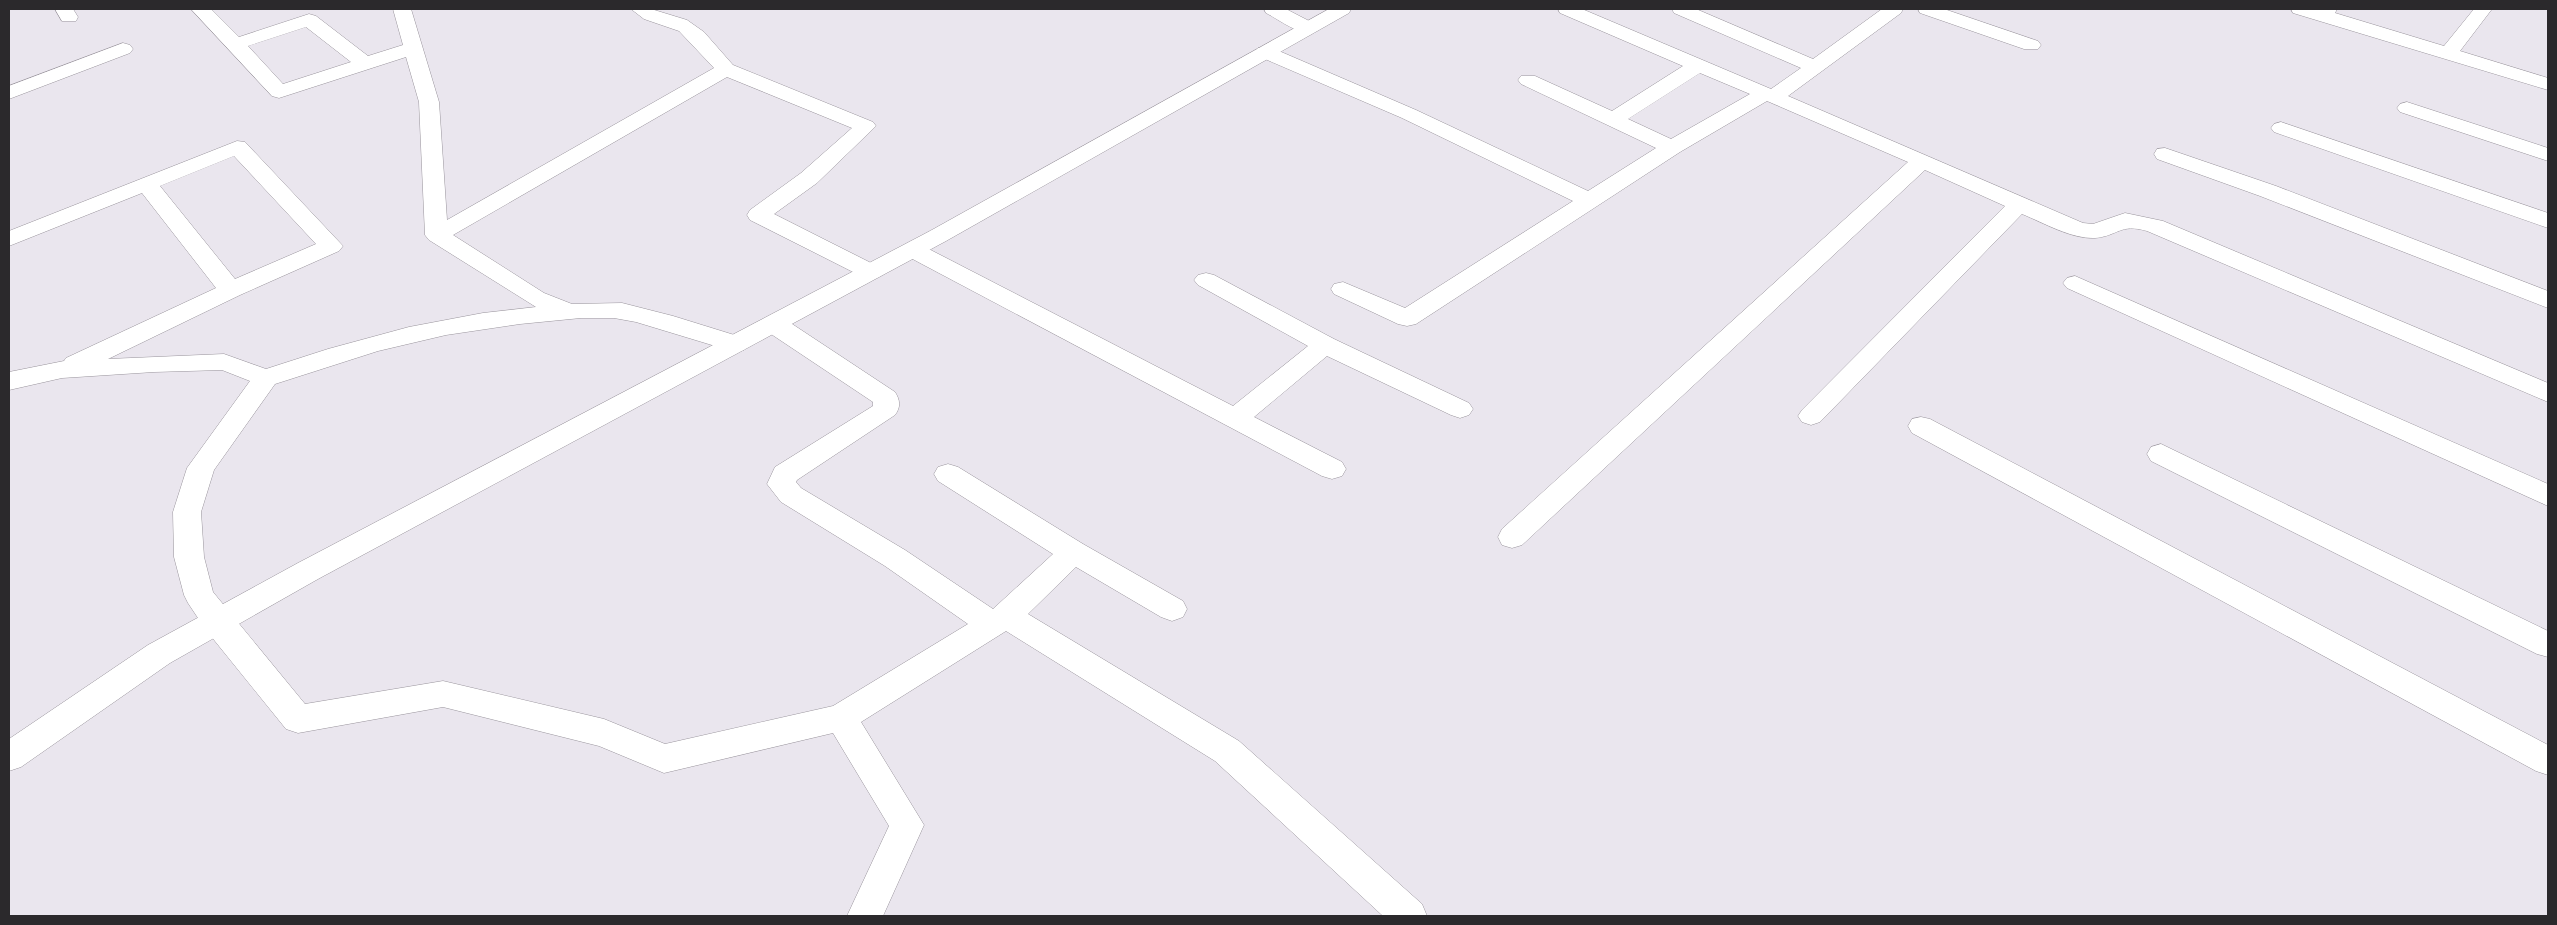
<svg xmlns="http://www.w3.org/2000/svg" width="2557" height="925" font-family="'Asap Condensed',sans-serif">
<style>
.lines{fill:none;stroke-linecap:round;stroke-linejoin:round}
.minor-casing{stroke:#99949c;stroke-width:1}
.tertiary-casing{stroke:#99949c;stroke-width:1}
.minor{fill:#fff;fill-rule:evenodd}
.tertiary{fill:#fff;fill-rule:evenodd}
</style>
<rect width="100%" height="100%" fill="#eae6ee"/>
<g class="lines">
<defs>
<path id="minor" d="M55,9H73L78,17L76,21H62Z
M191,9H211L239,37L309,14L316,16L368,56L403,45L393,9H411L439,102L447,220L714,68L679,31L644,19L631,9H651L687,20L704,32L733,65L873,122L876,126L817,183L774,214L879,267L883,272L879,277L871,279L863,277L750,220L747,215L750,210L801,173L852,128L727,77L453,235L544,293L572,304L622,303L673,316L744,338L748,344L744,350L735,352L636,322L614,318H581L520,324L446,335L378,351L275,384L214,470L201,512L204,557L213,592L305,704L443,681L604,719L665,744L833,706L968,624L885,566L781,502L767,484L775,467L873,406V402L765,330L762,324L765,318L774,316L783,318L895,392C900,400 901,407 895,415L797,480L796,482L801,488L905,550L993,609L1053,554L938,481L934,474L938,467L948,464L958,467L1083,544L1183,601L1187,609L1183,617L1172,621L1161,617L1076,567L1028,614L1239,741L1422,904L1427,916H1383L1215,761L1006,631L861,722L924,825L883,916H847L889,826L833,733L664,773L599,746L443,707L298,733L286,729L206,630L188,603L184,595L174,557L173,512L187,468L250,381L222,370L154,372L62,378L9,390V372L64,361L66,358L216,288L142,193L9,246V231L237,141L245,142L343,246L339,251L240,295L108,359L224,354L266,369L328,349L409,327L483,313L536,307L429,240L425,235L419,102L406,57L279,98L272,96ZM306,27L351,62L283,84L248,46ZM234,156L316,244L235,279L160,186Z
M1264,9H1286L1315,24L1317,28L1315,32C1299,36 1280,20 1266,13Z
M1558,9H1582L1771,89L1801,68L1674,13L1672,9H1696L1813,59L1882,9H1903L1901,13L1788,96L2083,223L2093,224L2125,213L2163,221L2548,383V402L2147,231C2120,223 2118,236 2095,238C2071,239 2044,223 2022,214L1820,422L1811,425L1802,422L1798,416L1802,410L2005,206L1925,170L1522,545L1512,548L1502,545L1498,537L1502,529L1908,162L1767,101L1680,152L1416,324L1407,326L1398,324L1334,294L1331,289L1334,284L1343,282L1405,308L1573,201L1402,118L1258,56L1255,52L1258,48H1272L1416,110L1588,191L1656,148L1521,84L1518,80L1521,76H1535L1612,111L1683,66L1560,13ZM1700,73L1750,94L1671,139L1628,119Z
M1918,9H1944L2038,41L2041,45L2038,49H2024L1920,13Z
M2291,9H2337L2335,13L2444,46L2474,9H2492L2460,51L2548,78V90L2293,13Z
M123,43L130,45L133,49L130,53L9,99V86Z
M2407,102L2548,148V161L2400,112L2397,108L2400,104Z
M2281,122L2548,213V228L2274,132L2271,128L2274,124Z
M2165,148L2276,186L2548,291V308L2260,196L2157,159L2154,154L2157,149Z
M913,243L921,245L1233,406L1308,346L1198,285L1194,280L1198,275L1206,273L1214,275L1334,339L1469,403L1473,409L1469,415L1460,418L1451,415L1327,356L1254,417L1342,462L1346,469L1342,476L1332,479L1322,476L905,255L901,250L905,245Z
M2075,276L2548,484V506L2067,288L2063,283L2067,278Z
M1921,417L1930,419L2548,745V775L2536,771L1912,433L1908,426L1912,419Z
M2161,444L2548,631V657L2537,654L2151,461L2147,454L2151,447Z"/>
<path id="tertiary" d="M1329,9H1351L1349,13L946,241L318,579L170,663L21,767L9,771V739L148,645L298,563L930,231Z"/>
</defs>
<use href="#minor" class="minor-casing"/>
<use href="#tertiary" class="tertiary-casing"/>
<use href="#minor" class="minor"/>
<use href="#tertiary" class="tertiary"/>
</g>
<rect width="2557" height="925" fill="none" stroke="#2b292c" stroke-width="20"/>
</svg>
